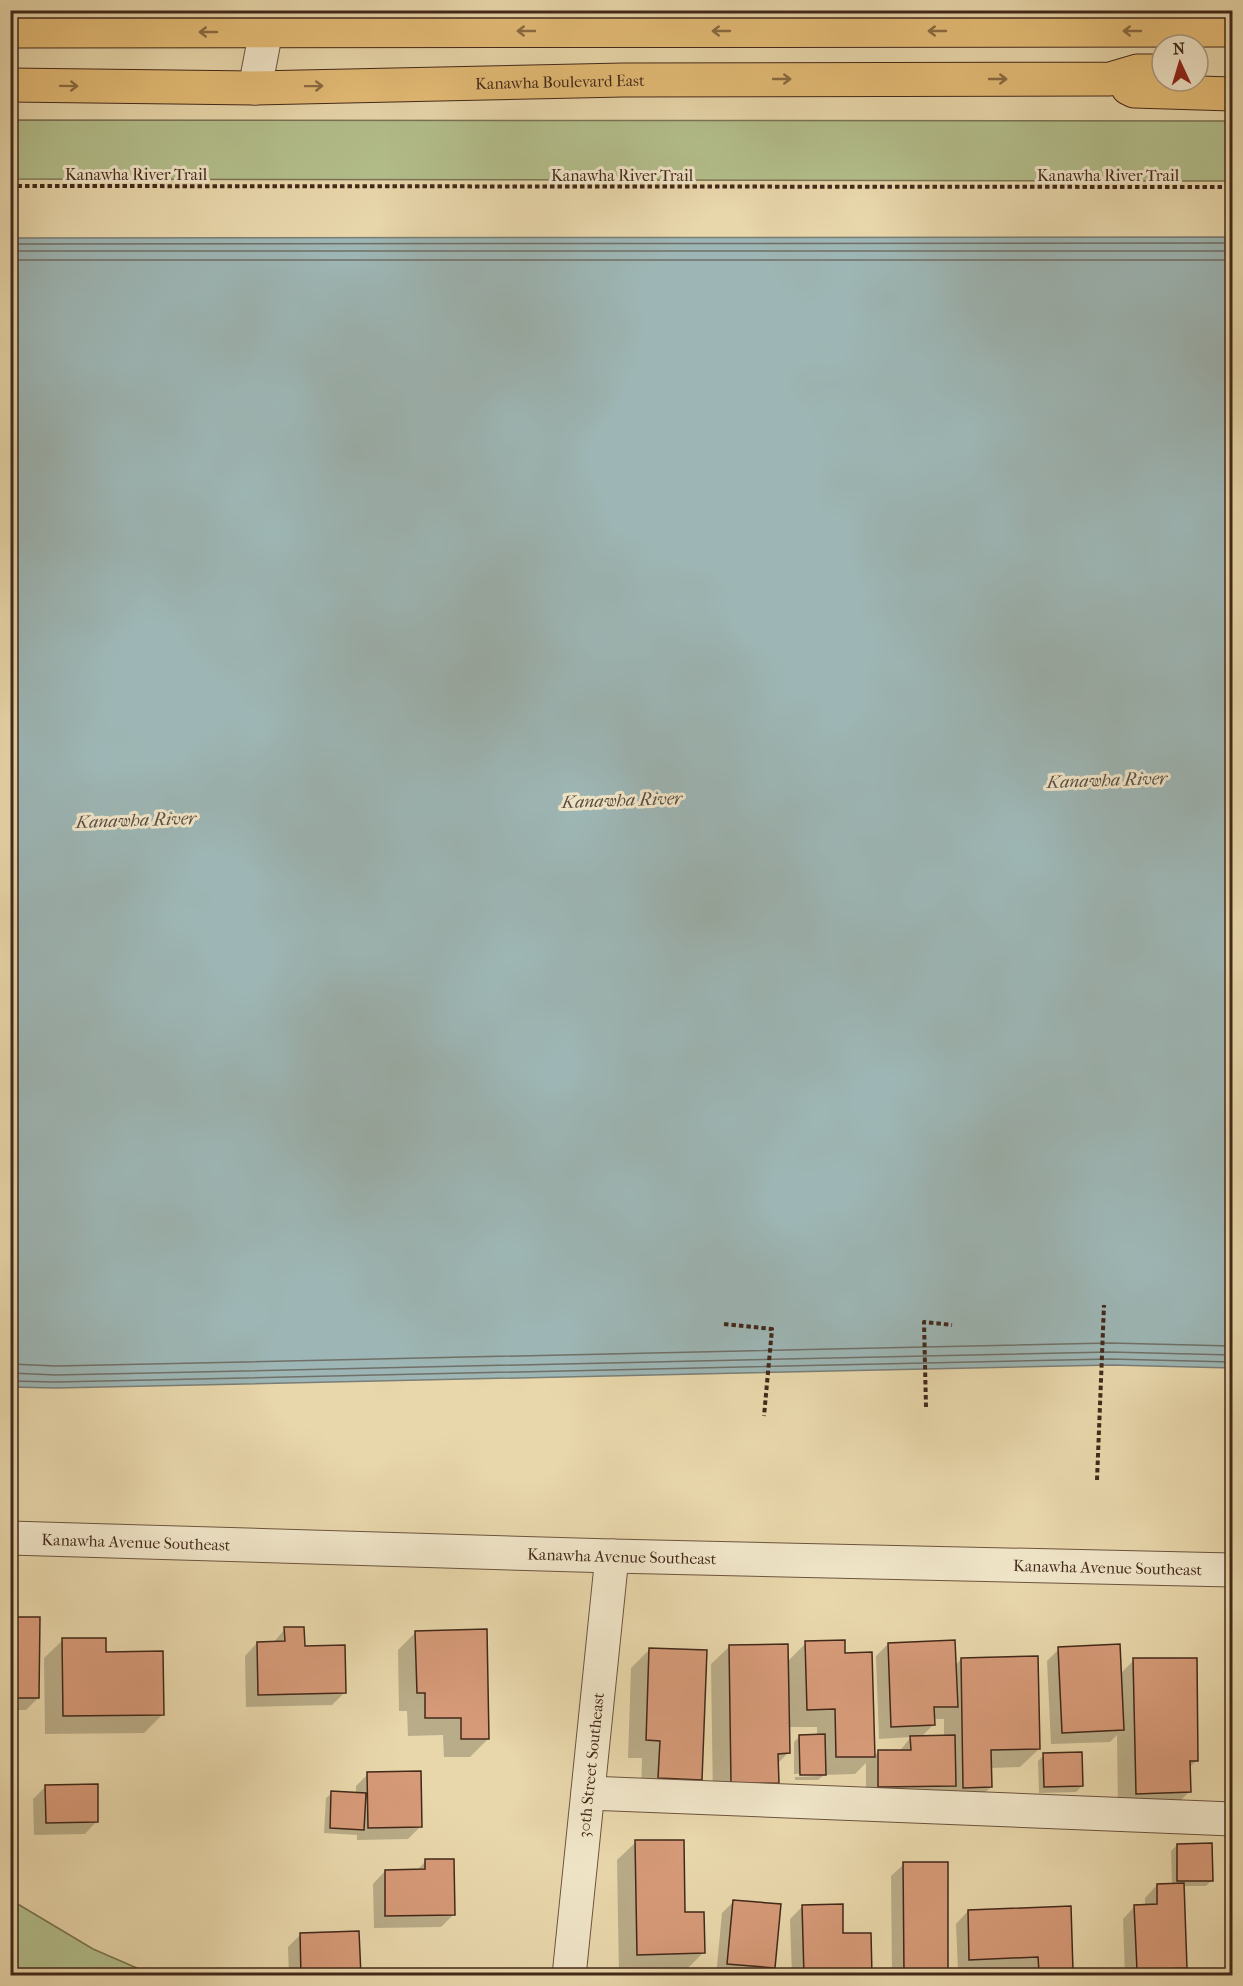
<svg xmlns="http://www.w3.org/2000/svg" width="1243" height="1986" font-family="'IM FELL French Canon',serif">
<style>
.green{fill:#b3bf8c;stroke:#7b7453;stroke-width:1.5}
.water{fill:#9db6b5;stroke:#797e77;stroke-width:1.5}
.shadow{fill:#0003;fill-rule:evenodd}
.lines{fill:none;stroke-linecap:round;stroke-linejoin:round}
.shore{stroke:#707068;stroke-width:1.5}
.building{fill:#d69a78;stroke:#43291a;stroke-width:1.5}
.minor-casing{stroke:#6c543e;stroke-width:35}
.major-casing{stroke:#43291a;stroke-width:35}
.path{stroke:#43291a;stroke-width:4;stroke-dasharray:4.5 3;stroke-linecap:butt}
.minor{stroke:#f0e5c8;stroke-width:33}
.major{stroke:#e4bc76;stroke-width:33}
.oneway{stroke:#8b6b43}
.labels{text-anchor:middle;stroke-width:6;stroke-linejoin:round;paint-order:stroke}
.street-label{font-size:16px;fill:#43291a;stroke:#f0e5c8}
.water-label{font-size:18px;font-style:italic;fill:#5a4c41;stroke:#f0e5c8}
</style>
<rect width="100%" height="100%" fill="#e8d7ab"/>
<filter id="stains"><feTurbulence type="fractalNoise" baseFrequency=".00333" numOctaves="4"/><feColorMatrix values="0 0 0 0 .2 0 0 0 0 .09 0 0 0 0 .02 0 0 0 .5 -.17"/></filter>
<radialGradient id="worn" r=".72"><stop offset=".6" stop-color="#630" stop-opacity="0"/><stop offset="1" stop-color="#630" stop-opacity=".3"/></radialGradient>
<path class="green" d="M11,120L1232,121V181L11,179Z
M11,1900L93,1949L153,1975H11Z"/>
<path class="water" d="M1232,237V1368L1111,1365L56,1388L11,1387V238Z"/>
<path class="shadow" d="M10,1618L38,1698L26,1710H10Z
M285,1629L344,1693L332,1705L246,1707L245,1656L257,1643H273Z
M416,1632L488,1739L470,1757H444L443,1735L408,1736L407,1711H399L398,1650Z
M63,1640L104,1653L162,1715L144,1733L45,1734L44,1658Z
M806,1643L844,1654L873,1757L878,1752H899L911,1737L879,1739L876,1656L888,1644L955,1666L961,1659L1039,1749L1020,1767L990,1768L991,1787L972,1805L866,1799V1763L855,1774L824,1775L818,1780H795V1777L818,1776V1773L794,1774V1742L800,1736H817V1727H788V1753L777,1764V1782L759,1800L713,1801L711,1664L730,1646L787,1662ZM933,1719H944V1736L921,1737L934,1724Z
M1059,1649L1120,1674L1134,1660L1197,1760L1189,1768V1792L1171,1810L1118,1811L1117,1735L1110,1742L1051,1744L1047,1661Z
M649,1650L701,1780L683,1798L641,1796L642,1758H628L631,1668Z
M1044,1755L1082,1786L1076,1792L1039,1793L1038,1761Z
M368,1774L420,1827L408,1839L357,1840V1835L324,1833L326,1798L332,1793L356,1794V1786Z
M46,1786L97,1821L85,1834L34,1835L33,1799Z
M636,1842L683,1914L703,1953L685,1971L619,1973L617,1860Z
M1177,1845L1212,1880L1206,1886H1182L1186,1967L1177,1976H1125L1123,1919L1135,1906H1145V1898L1157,1885H1172L1171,1851Z
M426,1861L453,1915L441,1927L374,1928L373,1884L385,1871H416Z
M904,1864L947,1971L942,1976H892L891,1876Z
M734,1901L774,1968L766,1976H716L722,1913Z
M802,1907L842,1935L871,1976H792L790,1919Z
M968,1911L1072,1971L1067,1976H1027L1026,1969L958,1971L956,1924Z
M301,1934L359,1976H289L288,1947Z"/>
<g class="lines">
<path class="shore" d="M10,244L1232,243
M10,251H1232
M10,260H1232
M10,1364L56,1366L1110,1343L1232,1346
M10,1373L56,1375L1110,1352L1232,1355
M10,1381L56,1382L1110,1359L1232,1362"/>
</g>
<path class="building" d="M10,1617H40L39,1698H14V1709H10Z
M284,1627H304L305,1646L345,1645L346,1693L258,1695L257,1642L285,1641Z
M487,1629L489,1739H461V1718H425V1693H417L415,1631Z
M62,1638H106V1652L163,1651L164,1715L63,1716Z
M845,1640V1653L872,1652L875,1757H836L835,1709L807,1710L805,1641Z
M955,1640L958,1707H934L935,1725L891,1727L888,1643Z
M788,1644L790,1753L778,1754L779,1783L731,1784L729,1645Z
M1120,1644L1124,1730L1062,1733L1058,1647Z
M649,1648L707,1650L702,1780L658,1778L660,1741L646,1740Z
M1038,1656L1040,1749L991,1750L992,1787L963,1788L961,1658Z
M1133,1658H1197L1198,1761H1190L1191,1792L1136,1794Z
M825,1734L826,1775H800L799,1735Z
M955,1735L956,1786L878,1787V1750H911L910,1736Z
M1082,1752L1083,1786L1044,1787L1043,1753Z
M421,1771L422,1827L368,1828L367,1772Z
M98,1784V1822L46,1823L45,1785Z
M331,1791L366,1793L364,1830L330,1828Z
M635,1840H684L685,1912H704L705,1953L637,1955Z
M1212,1843L1213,1881H1177V1844Z
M425,1859H454L455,1915L385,1916V1870L425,1869Z
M903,1862H948V1972H904Z
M1184,1883L1187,1968L1137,1970L1134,1905L1157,1904V1884Z
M733,1900L781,1904L775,1968L727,1964Z
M843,1904V1933H871L872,1976H804L802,1905Z
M1071,1906L1073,1971L1039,1972L1038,1957L969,1960L968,1910Z
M359,1931L361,1976H301L300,1933Z"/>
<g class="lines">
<defs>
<g id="minor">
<path d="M255,88L270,10"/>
<path id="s1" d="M10,1538L612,1556L1232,1570"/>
<path d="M588,1793L1232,1819"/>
<path id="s2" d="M569,1976L612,1556"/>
</g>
<g id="major">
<path d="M10,31L1232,30"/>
<path id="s3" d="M10,85L255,88L623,80L1110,79L1137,71H1162"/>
<path d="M1128,88L1134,91L1232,94"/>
</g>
</defs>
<use href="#minor" class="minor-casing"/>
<use href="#major" class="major-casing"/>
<path class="path" d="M10,186L1232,187
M724,1324L772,1329L764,1416
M926,1407L924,1322L952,1325
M1097,1480L1104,1305"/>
<use href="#minor" class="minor"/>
<use href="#major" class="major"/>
</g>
<defs><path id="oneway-shaft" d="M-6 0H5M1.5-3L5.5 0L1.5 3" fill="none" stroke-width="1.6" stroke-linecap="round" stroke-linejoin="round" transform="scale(1.5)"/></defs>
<g class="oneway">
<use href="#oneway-shaft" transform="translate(526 31) rotate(180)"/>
<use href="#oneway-shaft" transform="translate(721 31) rotate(180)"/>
<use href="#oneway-shaft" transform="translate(937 31) rotate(180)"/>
<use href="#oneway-shaft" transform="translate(1132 31) rotate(180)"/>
<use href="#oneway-shaft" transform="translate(208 32) rotate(-180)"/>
<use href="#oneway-shaft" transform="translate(782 79)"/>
<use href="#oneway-shaft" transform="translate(998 79)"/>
<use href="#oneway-shaft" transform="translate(69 86) rotate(1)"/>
<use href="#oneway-shaft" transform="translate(314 86) rotate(-1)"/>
</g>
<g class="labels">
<g class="street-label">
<text dy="6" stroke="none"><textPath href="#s3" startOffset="550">Kanawha Boulevard East</textPath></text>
<text x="136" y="180">Kanawha River Trail</text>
<text x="622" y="181">Kanawha River Trail</text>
<text x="1108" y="181">Kanawha River Trail</text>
<text dy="6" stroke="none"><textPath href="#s1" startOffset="126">Kanawha Avenue Southeast</textPath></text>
<text dy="6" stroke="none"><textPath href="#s1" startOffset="612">Kanawha Avenue Southeast</textPath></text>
<text dy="6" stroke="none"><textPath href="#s1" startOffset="1098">Kanawha Avenue Southeast</textPath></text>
<text dy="6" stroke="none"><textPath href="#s2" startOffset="212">30th Street Southeast</textPath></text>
</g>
<g class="water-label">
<text transform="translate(1107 780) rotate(-2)" y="6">Kanawha River</text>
<text transform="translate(622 800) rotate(-2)" y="6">Kanawha River</text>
<text transform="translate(136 820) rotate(-2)" y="6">Kanawha River</text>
</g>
</g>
<rect width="1243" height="1986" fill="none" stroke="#e8d7ab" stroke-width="36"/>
<rect x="12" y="12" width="1219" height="1962" fill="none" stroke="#43291a" stroke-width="3"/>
<rect x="18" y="18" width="1207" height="1950" fill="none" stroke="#43291a" stroke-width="1.5"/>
<g transform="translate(1180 63) rotate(356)"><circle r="28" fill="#f0e5c8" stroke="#ab9a82" stroke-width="1.5"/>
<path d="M0-4.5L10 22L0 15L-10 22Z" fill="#8f2418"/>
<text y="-9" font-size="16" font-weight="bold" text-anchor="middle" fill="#43291a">N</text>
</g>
<rect width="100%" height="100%" filter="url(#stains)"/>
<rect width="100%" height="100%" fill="url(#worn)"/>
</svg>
